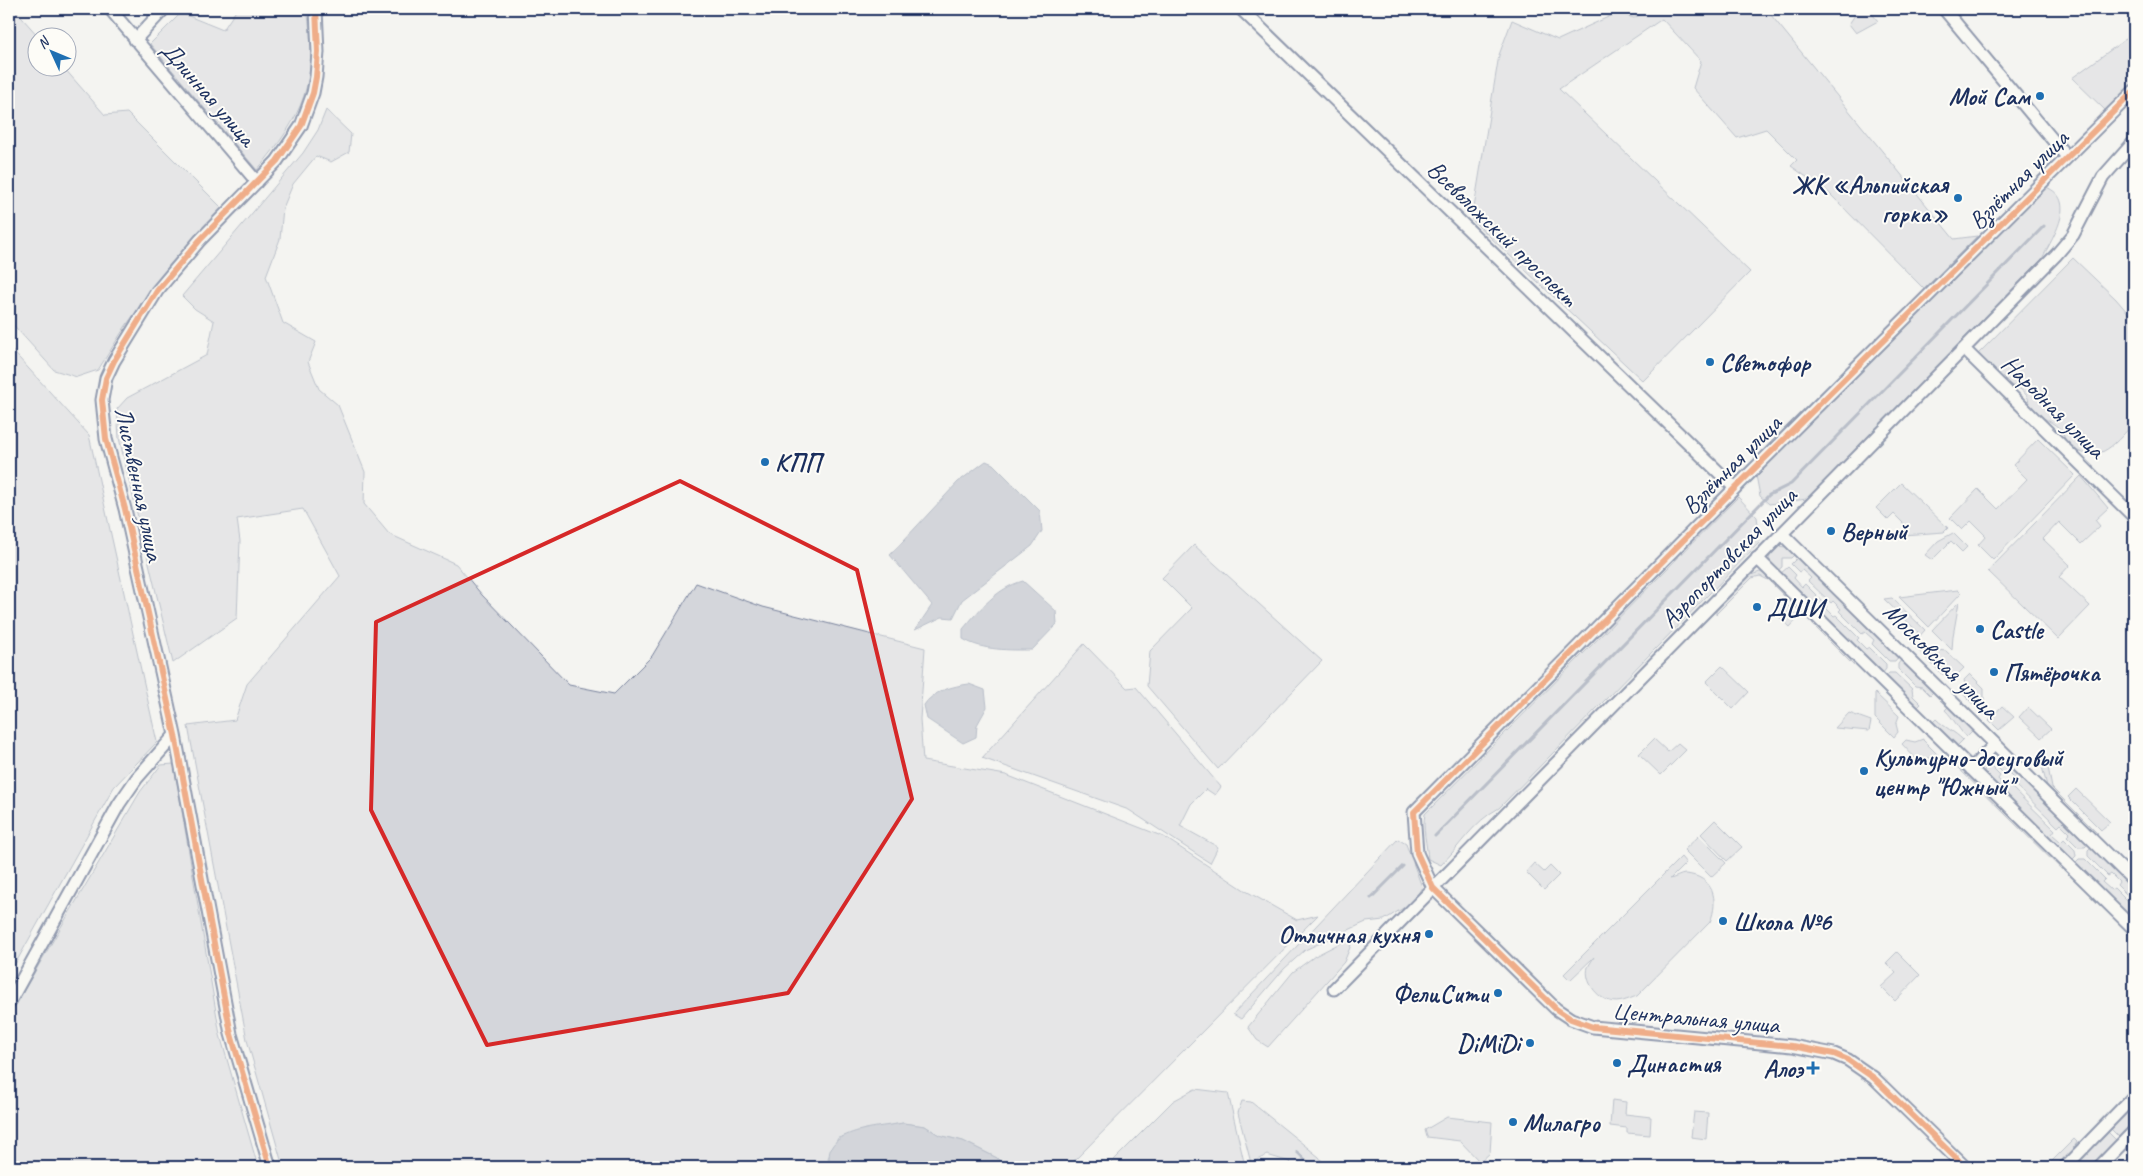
<svg xmlns="http://www.w3.org/2000/svg" width="2143" height="1176" font-family="Caveat,sans-serif">
<style>
.green{fill:#d4d6db;stroke:#78829c}
.water{fill:#aab0bf;stroke:#717c98}
.lines{fill:none;stroke-linecap:round;stroke-linejoin:round}
.stream{stroke:#717c98;stroke-width:3}
.minor-casing{stroke:#1b2f5e;stroke-width:15}
.minor{stroke:#fdfcf7;stroke-width:11}
.cycleway-casing{stroke:#fdfcf7;stroke-width:9}
.cycleway{stroke:#e8590c;stroke-width:6}
.marked{fill:none;stroke:#d62828;stroke-width:4;stroke-linejoin:round}
.poi-dot{fill:#1f6fb2;stroke:#fdfcf7;stroke-width:2}
.labels{text-anchor:middle;stroke-width:4;stroke-linejoin:round;paint-order:stroke}
.street-label{font-size:25px;fill:#1b2f5e;stroke:#fdfcf7}
.poi-label{font-size:25px;font-weight:bold;fill:#1b2f5e;stroke:#fdfcf7;text-anchor:start}
</style>
<rect width="100%" height="100%" fill="#f4f4f1"/>
<filter id="ink" filterUnits="userSpaceOnUse"><feTurbulence type="fractalNoise" baseFrequency=".02" numOctaves="2"/><feDisplacementMap in="SourceGraphic" scale="10" xChannelSelector="R" yChannelSelector="G"/><feConvolveMatrix kernelMatrix="1 2 1 2 8 2 1 2 1" color-interpolation-filters="sRGB"/></filter>
<g filter="url(#ink)">
<path class="green" d="M9,9H14L39,37L38,68H64L105,115L127,113L222,208L170,264L125,327L98,370L77,377L54,370L9,320Z
M237,9H307C319,81 303,116 257,170L150,44L181,13L223,30Z
M1651,9H1766L1954,239L1977,236L1924,289L1828,192L1791,166L1797,160L1766,129L1737,138L1693,88L1701,61L1662,19L1559,89L1750,272L1643,381L1472,220L1499,55L1512,20L1558,40L1617,13L1634,18Z
M1859,9H1868L1878,21L1856,33L1849,24Z
M2134,33V83L2106,111L2072,78Z
M326,110L351,134L349,152L331,162L316,156L293,184L283,208L280,239L266,276L283,323L316,342L308,362L319,389L338,405L365,472L364,504L389,534L456,564L482,595L569,685L614,694L652,656L696,583L763,607L925,648L920,719L923,761L1006,775L1164,837L1246,891L1297,920L1318,915L1068,1167H1004L997,1158L963,1141L939,1135L925,1126L903,1123L865,1130L838,1138L828,1158L831,1167H283L247,1040L188,726L235,720L247,684L340,576L303,509L237,519L240,541L237,618L173,663L119,438L117,409L127,398L207,355L214,321L195,309L182,296L303,153L318,130Z
M2046,187C2079,200 2052,238 2042,259L1807,499L1769,504L1760,496L1756,475Z
M2073,258L2116,299L2134,320V423C2117,441 2101,465 2074,449C2065,444 2065,435 2059,428C2050,420 2037,417 2030,405C2028,403 2029,400 2028,398C2025,391 2016,386 2010,385L1978,354Z
M9,347L89,435L157,742L114,787L9,975Z
M2038,439L2075,475L1993,560L1978,545L1986,536L1971,521L1962,530L1950,518L1978,489L1998,509L2027,479L2013,465Z
M2081,476L2108,508L2095,520L2100,526L2081,544L2059,522L2043,539L2070,565L2059,577L2090,606L2058,639L1988,571Z
M1901,483L1948,528L1944,532L1903,535L1901,533L1907,527L1894,514L1888,520L1876,508Z
M1738,497L1757,517L1760,542L1499,808C1473,822 1461,845 1441,865L1428,859C1427,845 1422,828 1425,814Z
M1953,533L1967,547L1962,552L1951,541L1932,560L1925,555L1938,541Z
M1194,545L1322,661L1218,769L1147,686L1150,651L1192,608L1162,578Z
M1778,546L1786,547L1795,554L1791,558H1782V567L1777,571L1769,559L1772,551Z
M1798,557L1899,656L1895,661H1889L1872,644L1874,640L1865,632L1862,634L1839,611L1841,609L1833,601L1831,603L1808,581L1811,578L1802,570L1799,572L1791,564Z
M1788,567L1796,575L1794,578L1802,587L1805,584L1827,606L1826,608L1834,616L1836,615L1859,638L1857,640L1866,649L1869,647L1886,664V669L1882,674L1780,574Z
M1760,572L1771,578L1768,580L1760,576L1752,578L1716,614V608L1748,576Z
M1774,581L1852,658L1854,666L1771,583Z
M1958,590L1961,593L1929,627L1899,597Z
M1892,598L1925,630L1916,640L1913,637L1918,632L1884,599Z
M1784,602L1799,617L1790,627L1774,612Z
M1959,602L1953,636L1952,650L1932,630Z
M1084,644L1127,688L1136,687L1221,787L1215,795L1206,789L1191,804L1180,826L1218,847L1210,863L1129,810L982,758Z
M1916,648L1946,651L1964,668L1958,674H1942Z
M1902,659L1934,691L1930,695L1922,687L1915,686L1898,669V664Z
M1722,666L1749,692L1733,709L1706,682Z
M1889,673H1895L1912,689L1913,696L1921,704L1917,708L1885,677Z
M1970,674L1984,688V715L1964,695L1966,687L1964,680Z
M1875,693L1899,716L1896,724L1898,732L1894,737L1875,718Z
M1949,706L1973,730L1966,737C1957,727 1954,719 1945,710Z
M2002,706L2014,717L1999,730L1989,720Z
M2028,707L2051,729L2041,738L2019,717Z
M1849,713L1871,721L1869,731L1835,728Z
M1936,719C1945,728 1954,731 1963,740L1956,747L1932,723Z
M1654,739L1668,752L1678,743L1686,750L1661,775L1639,754Z
M1923,739V740L1941,758H1915L1902,744L1906,740L1915,742Z
M2039,755L2047,762L2052,788L2098,834L2096,836L2048,790Z
M1953,757L2065,867L2062,870L1950,760Z
M1998,758L2005,761L2089,843L2085,847H2078L2067,836L2070,833L2061,824L2058,827L2012,782L2015,779L2007,771L2003,773L1990,760Z
M1987,763L2000,776L1998,779L2006,788L2009,785L2055,830L2052,834L2061,842L2064,839L2075,850L2076,856L2071,861L1987,778L1984,771Z
M174,764L220,1035L258,1167H9V1016L140,792L161,765Z
M2076,789L2110,822L2101,830L2068,797Z
M1715,820L1742,847L1727,861L1701,834Z
M1699,836L1726,863L1711,877L1684,850Z
M1398,839L1406,844L1422,887L1413,902L1384,920L1366,922L1305,950L1284,969L1241,1019L1233,1014Z
M2092,846L2134,888V902L2117,885L2119,882L2111,874L2108,876L2088,856V850Z
M1681,857L1686,863L1670,879C1675,878 1681,874 1685,874C1714,876 1719,900 1710,922L1637,996C1628,999 1619,1004 1610,1001C1597,998 1584,981 1588,967C1590,964 1592,960 1594,957L1570,980L1564,974Z
M2079,859H2085L2105,879L2102,882L2111,890L2114,888L2134,908V917L2131,920L2074,864Z
M1534,863L1544,872L1550,866L1559,875L1544,890L1526,872Z
M1346,940L1351,945L1344,962L1268,1047L1257,1040L1248,1027L1293,972L1315,956Z
M1897,952L1920,975L1895,1001L1881,987L1896,973L1886,963Z
M1195,1089L1228,1093L1244,1162L1239,1167H1161L1146,1165L1138,1167H1107L1173,1101Z
M1612,1100L1626,1102L1625,1114L1651,1117L1650,1135L1627,1133V1128L1610,1126Z
M1242,1101L1251,1102L1319,1157L1326,1167H1287L1290,1162L1267,1155L1251,1163L1238,1113Z
M2134,1104V1122L2119,1137L2110,1128Z
M1694,1112L1708,1113L1706,1139L1691,1137Z
M1447,1117L1492,1122L1490,1153L1480,1162L1460,1141L1427,1137L1425,1130Z
M2107,1131L2116,1140L2089,1167H2072Z
M2074,1139L2077,1142L2072,1152L2057,1167H2046Z"/>
<path class="water" d="M986,461L993,464L1040,511L1042,531L1032,546L962,600L953,618L942,617L915,630L932,605L890,555L958,482Z
M1023,581L1056,611L1057,624L1032,650C1010,650 983,651 963,639V629C980,609 997,588 1023,581Z
M969,684L985,690L987,707L977,725L976,737L963,743L927,719L924,705C933,691 953,686 969,684Z
M903,1123L925,1126L939,1135L963,1141L997,1158L1004,1167H831C818,1129 877,1128 903,1123Z"/>
<g class="lines">
<path class="stream" d="M1435,836L1769,495L1791,484L2044,226
M1371,898L1403,866
M1297,1152L1313,1167"/>
<defs>
<path id="minor" d="M110,9L257,182
M1241,9L1735,488
M1944,9L2067,157
M135,40L164,9
M1964,349L2134,517
M1782,534L2134,881
M1757,558L2134,929
M1971,769L1995,744
M1334,989L2056,255L2073,235L2103,177L2134,142
M9,1003L119,804L137,778L175,735
M270,1167L231,1034L175,735L125,509L106,439L102,400L106,378L114,361L157,291L200,240L277,161L301,126L313,93L316,77L318,52L316,9
M1965,1167L1874,1078L1848,1060L1834,1054L1792,1046L1593,1027L1571,1019L1556,1009L1433,888L1417,853L1414,812L1743,480L2134,91
M2065,1167L2134,1096
M2099,1167L2134,1131"/>
</defs>
<use href="#minor" class="minor-casing"/>
<use href="#minor" class="minor"/>
<defs>
<path id="cycleway" d="M270,1167L231,1034L175,735L125,509L106,439L102,400L106,378L114,361L157,291L200,240L277,161L301,126L313,93L316,77L318,52L316,9
M1965,1167L1874,1078L1848,1060L1834,1054L1792,1046L1593,1027L1571,1019L1556,1009L1433,888L1417,853L1414,812L1743,480L2134,91"/>
</defs>
<use href="#cycleway" class="cycleway-casing"/>
<use href="#cycleway" class="cycleway"/>
</g>
</g>
<path d="M0 0H2143V1176H0ZM680,481L857,570L912,799L788,993L487,1045L371,810L376,622Z" fill="#f4f4f1" fill-opacity=".55" fill-rule="evenodd"/>
<path class="marked" d="M680,481L857,570L912,799L788,993L487,1045L371,810L376,622Z"/>
<g class="poi-dot">
<circle cx="2040" cy="96" r="5"/>
<circle cx="1958" cy="198" r="5"/>
<circle cx="1710" cy="362" r="5"/>
<circle cx="765" cy="462" r="5"/>
<circle cx="1831" cy="531" r="5"/>
<circle cx="1757" cy="607" r="5"/>
<circle cx="1980" cy="629" r="5"/>
<circle cx="1994" cy="672" r="5"/>
<circle cx="1864" cy="771" r="5"/>
<circle cx="1723" cy="921" r="5"/>
<circle cx="1429" cy="934" r="5"/>
<circle cx="1498" cy="993" r="5"/>
<circle cx="1530" cy="1043" r="5"/>
<circle cx="1617" cy="1063" r="5"/>
<path d="M1810.5 1060.5h5v5h5v5h-5v5h-5v-5h-5v-5h5z"/>
<circle cx="1513" cy="1122" r="5"/>
</g>
<g class="labels">
<g class="street-label">
<text transform="translate(209 93) rotate(49)" y="9">Длинная улица</text>
<text transform="translate(2018 179) rotate(-45)" y="9">Взлётная улица</text>
<text transform="translate(1503 233) rotate(44)" y="9">Всеволожский проспект</text>
<text transform="translate(2054 406) rotate(45)" y="9">Народная улица</text>
<text transform="translate(1731 464) rotate(-45)" y="9">Взлётная улица</text>
<text transform="translate(140 484) rotate(78)" y="9">Лиственная улица</text>
<text transform="translate(1728 557) rotate(-46)" y="9">Аэропортовская улица</text>
<text transform="translate(1942 660) rotate(45)" y="9">Московская улица</text>
<text transform="translate(1696 1017) rotate(5)" y="9">Центральная улица</text>
</g>
<g class="poi-label">
<text x="2030" y="105" text-anchor="end">Мой Сам</text>
<text x="1948" y="193" text-anchor="end">ЖК «Альпийская<tspan x="1948" dy="29">горка»</tspan></text>
<text x="1720" y="371">Светофор</text>
<text x="775" y="471">КПП</text>
<text x="1841" y="540">Верный</text>
<text x="1767" y="616">ДШИ</text>
<text x="1990" y="638">Castle</text>
<text x="2004" y="681">Пятёрочка</text>
<text x="1874" y="766">Культурно-досуговый<tspan x="1874" dy="29">центр "Южный"</tspan></text>
<text x="1733" y="930">Школа №6</text>
<text x="1419" y="943" text-anchor="end">Отличная кухня</text>
<text x="1488" y="1002" text-anchor="end">ФелиСити</text>
<text x="1520" y="1052" text-anchor="end">DiMiDi</text>
<text x="1627" y="1072">Династия</text>
<text x="1803" y="1077" text-anchor="end">Алоэ</text>
<text x="1523" y="1131">Милагро</text>
</g>
</g>
<rect width="2143" height="1176" fill="none" stroke="#fdfcf7" stroke-width="30"/>
<rect x="15" y="15" width="2113" height="1146" fill="none" stroke="#1b2f5e" stroke-width="2" filter="url(#ink)"/>
<g transform="translate(52 52) rotate(314)"><circle r="24" fill="#fdfcf7" stroke="#a3aaba"/>
<path d="M0-4L9 19L0 12L-9 19Z" fill="#1f6fb2"/>
<text y="-8" font-size="14" font-weight="bold" text-anchor="middle" fill="#1b2f5e">N</text>
</g>
</svg>
